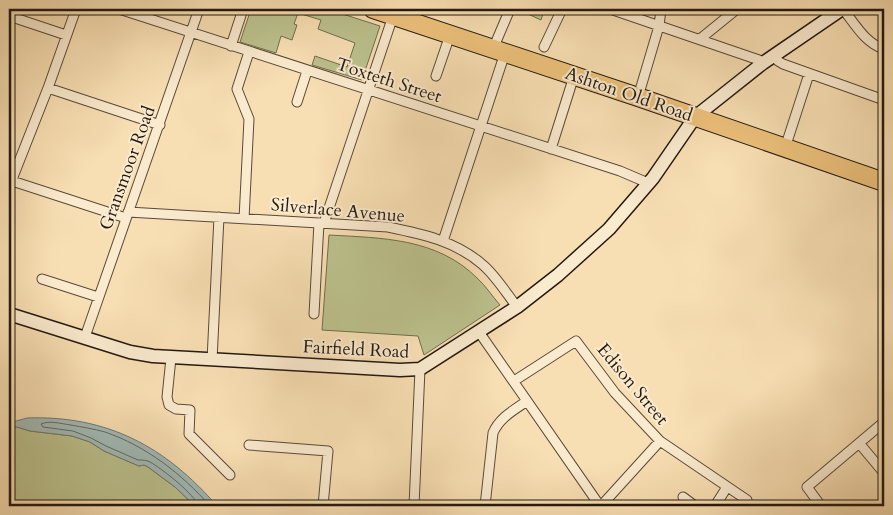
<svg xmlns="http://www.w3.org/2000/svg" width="893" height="515" font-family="Cardo,serif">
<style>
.green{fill:#bcc28e;stroke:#706e4f}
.water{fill:#a2bab7;stroke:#6f7a74}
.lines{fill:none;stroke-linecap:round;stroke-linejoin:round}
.shore{stroke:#626a64;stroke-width:1}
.street-casing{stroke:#584a39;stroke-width:11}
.secondary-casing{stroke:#231910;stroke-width:15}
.highway-casing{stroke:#231910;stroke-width:20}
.street{stroke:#faeace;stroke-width:9}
.secondary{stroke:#faeace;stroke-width:12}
.highway{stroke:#ecc07a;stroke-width:18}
.labels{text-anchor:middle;stroke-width:4;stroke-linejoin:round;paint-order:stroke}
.street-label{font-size:18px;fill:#231910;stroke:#faeace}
</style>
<rect width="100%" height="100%" fill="#f8dfb3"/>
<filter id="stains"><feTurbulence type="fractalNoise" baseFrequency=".004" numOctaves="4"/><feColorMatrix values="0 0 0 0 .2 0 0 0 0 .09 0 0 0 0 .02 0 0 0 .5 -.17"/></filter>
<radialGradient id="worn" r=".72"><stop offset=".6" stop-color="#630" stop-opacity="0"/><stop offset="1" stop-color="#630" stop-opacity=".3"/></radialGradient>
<path class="green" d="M251,9H327L380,26L362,80L312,65L315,56L347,67L355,43L318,29L321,20L298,13L294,24L297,25L292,40L281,36L276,53L240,42Z
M517,9H554L552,14L544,11L541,20Z
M329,235C382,238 437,238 477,278C486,286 492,296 500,305L424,355L418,336L322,330Z
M17,427L30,431L72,436L90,442L104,451L139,466L144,465L148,467L175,487L195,506H9V428Z"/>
<path class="water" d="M27,418C107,415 166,447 217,506H195L175,487L148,467L144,465L139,466L104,451L90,442L72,436L30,431L17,427L9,428V423Z"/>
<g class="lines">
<path class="shore" d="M198,506C196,495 161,468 150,462C146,460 143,460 138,460L106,446L91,438L73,431L43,427L41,424C50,420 62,424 71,425C82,427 94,429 105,432C146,446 182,474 210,506"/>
<defs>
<path id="street" d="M119,9L620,171L648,183
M610,9L759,60L763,63
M843,9C855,24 865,43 884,49
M9,16L66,35
M700,39L737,9
M231,46L243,9
M544,47L562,9
M493,49L510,9
M774,55L778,61L783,64L884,100
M436,76L450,35
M48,88L160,125
M638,97L659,26L661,9
M297,102L307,71
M785,148L809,74
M551,149L574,76
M9,180L126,218
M9,187L48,88L76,9
M128,212L388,227C422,234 456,241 483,265C495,275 507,294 517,307
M244,219L249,119L237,89L249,52
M324,223L393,16
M443,241L505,53
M42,279L98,297
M314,314L319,223
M479,332L600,506
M85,337L199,9
M171,358L167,397L169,405L176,409L190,410L189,434L230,475
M212,360L219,217
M514,381L576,341L615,393L660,441L747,500
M859,443L884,473
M249,445L328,451L323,506
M683,497L695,506
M414,506L420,369
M485,506L493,433C499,418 514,410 527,401
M601,506L660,441
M715,506L727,487
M821,506L807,487L884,422"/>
<path id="secondary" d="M9,314L130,352L153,356L400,370L420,369L517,307L558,275L609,229L653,178L695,117L763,63L842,9"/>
<path id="highway" d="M373,9L638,97L884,182"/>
</defs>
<use href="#street" class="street-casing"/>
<use href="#secondary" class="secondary-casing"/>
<use href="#highway" class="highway-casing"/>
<use href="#street" class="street"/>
<use href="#secondary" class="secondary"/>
<use href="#highway" class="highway"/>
</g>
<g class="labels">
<g class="street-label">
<text transform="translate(389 80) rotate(18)" y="6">Toxteth Street</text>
<text transform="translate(629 94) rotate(19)" y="6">Ashton Old Road</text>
<text transform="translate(127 168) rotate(-70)" y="6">Gransmoor Road</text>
<text transform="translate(338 210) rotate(5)" y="6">Silverlace Avenue</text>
<text transform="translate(356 349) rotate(3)" y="6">Fairfield Road</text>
<text transform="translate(633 384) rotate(50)" y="6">Edison Street</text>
</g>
</g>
<rect width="893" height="515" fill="none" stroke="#f8dfb3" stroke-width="30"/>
<rect x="10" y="10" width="873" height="495" fill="none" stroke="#231910" stroke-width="2.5"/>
<rect x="15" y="15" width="863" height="485" fill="none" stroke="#231910"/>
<rect width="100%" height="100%" filter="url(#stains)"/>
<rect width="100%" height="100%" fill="url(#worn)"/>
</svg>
